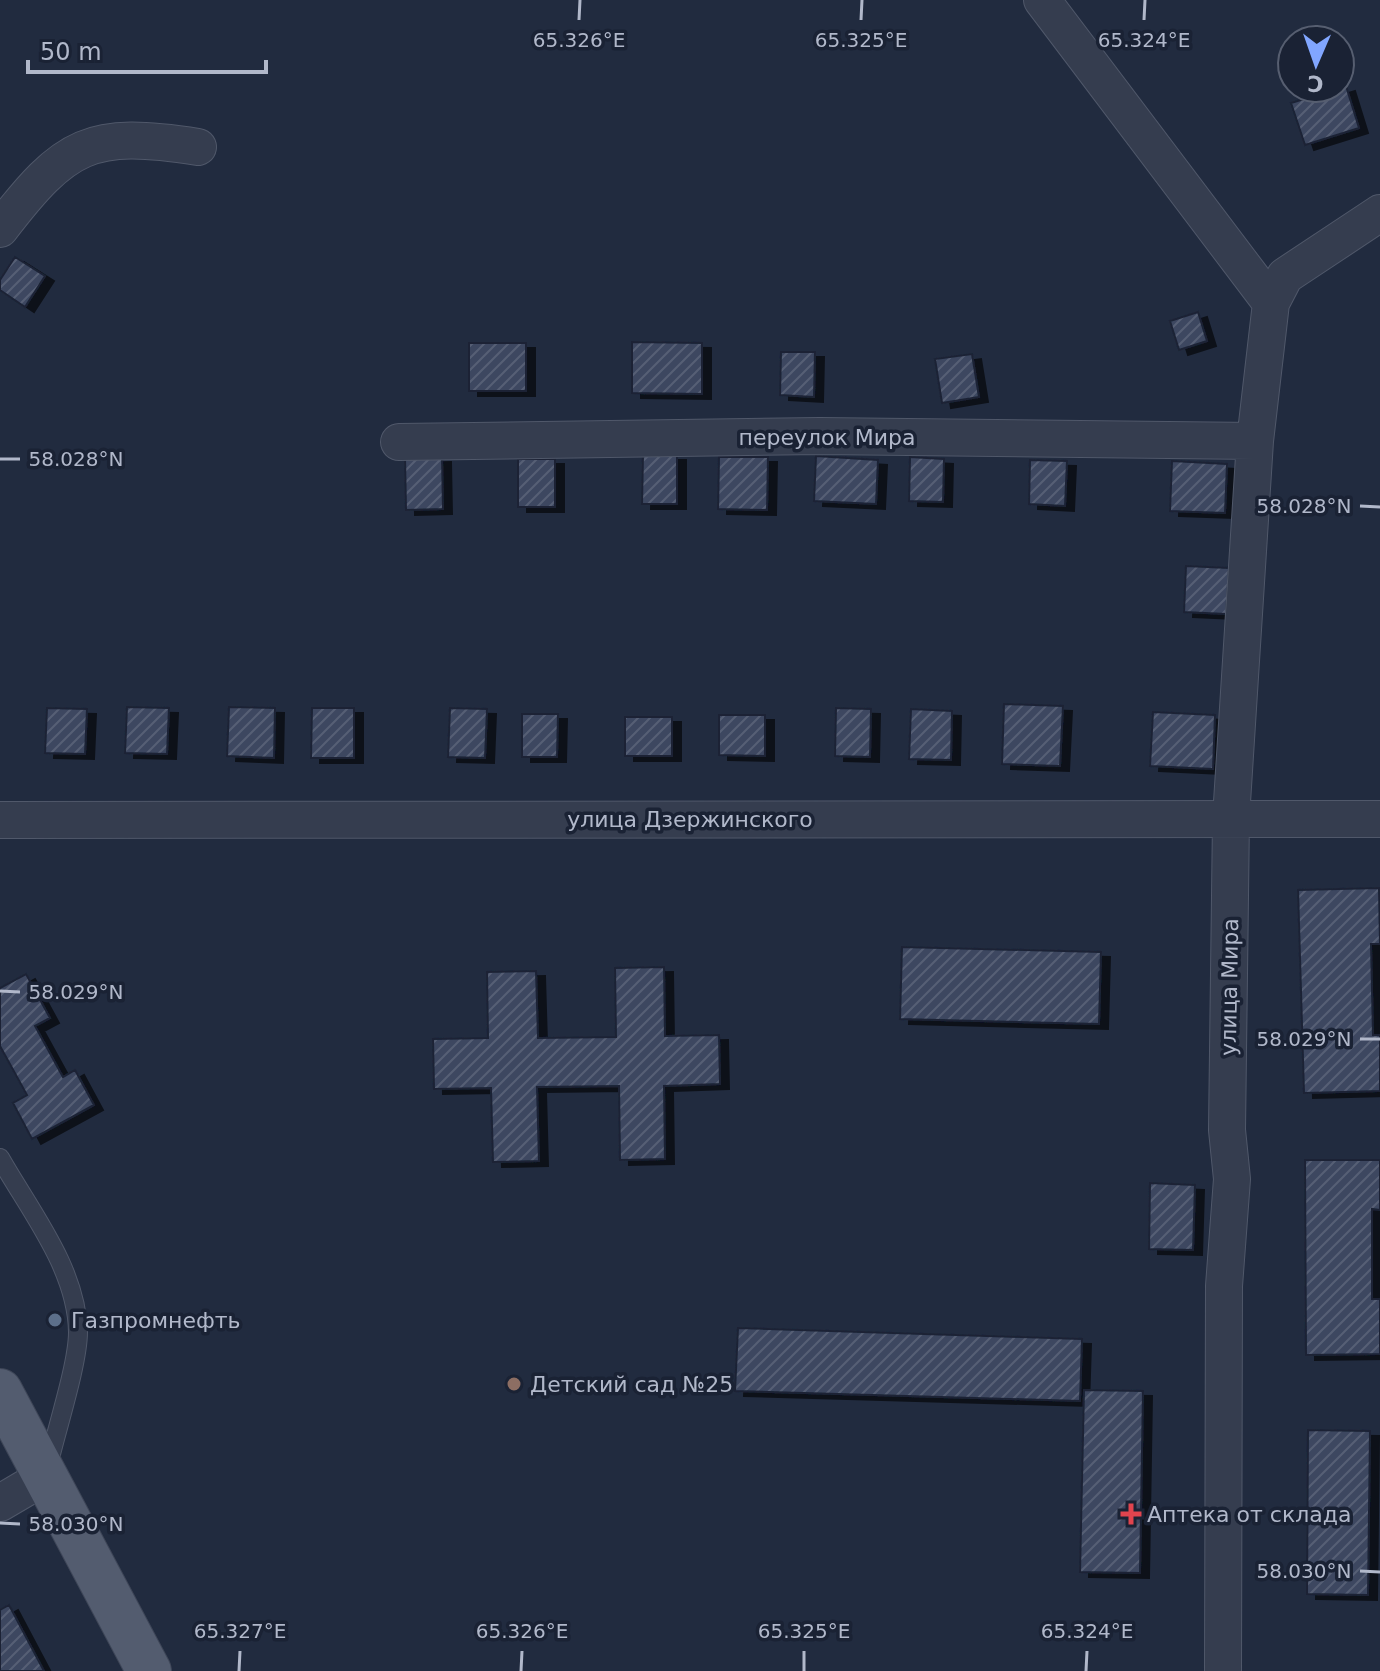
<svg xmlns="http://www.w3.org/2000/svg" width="1380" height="1671" font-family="'DejaVu Sans',sans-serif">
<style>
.building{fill:url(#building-hatch);stroke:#1c2436;stroke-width:2;filter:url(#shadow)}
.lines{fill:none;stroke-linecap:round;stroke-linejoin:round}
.lane-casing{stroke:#50586a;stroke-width:20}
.street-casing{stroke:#50586a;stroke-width:38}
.primary-casing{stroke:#3e4658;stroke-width:46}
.lane{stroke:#353d4f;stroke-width:18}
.street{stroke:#353d4f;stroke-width:36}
.primary{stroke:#535c6f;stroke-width:44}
.ticks{fill:none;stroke:#b1b8ca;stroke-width:3}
.service-dot{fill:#5c6f8a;stroke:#1a2234;stroke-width:3}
.education-dot{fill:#8d6e63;stroke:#1a2234;stroke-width:3}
.health-dot{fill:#e0444e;stroke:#1a2234;stroke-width:3}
.labels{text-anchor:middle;stroke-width:7;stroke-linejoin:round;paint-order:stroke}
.street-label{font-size:22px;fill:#b1b8ca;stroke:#1a2234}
.poi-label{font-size:22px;fill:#b1b8ca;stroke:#1a2234;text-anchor:start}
.ticks-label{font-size:20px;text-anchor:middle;fill:#b1b8ca;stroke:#1a2234;stroke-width:7;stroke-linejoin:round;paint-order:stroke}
</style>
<defs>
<pattern id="building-hatch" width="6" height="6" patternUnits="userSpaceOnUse" patternTransform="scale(2)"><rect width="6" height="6" fill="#3c4760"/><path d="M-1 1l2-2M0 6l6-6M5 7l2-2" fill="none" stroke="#565f75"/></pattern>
<filter id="shadow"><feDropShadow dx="9" dy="5" stdDeviation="0" flood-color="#0009"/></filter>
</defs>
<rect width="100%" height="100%" fill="#212b3f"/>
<path class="building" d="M1346,86L1359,128L1305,145L1291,103Z
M15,257L45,276L25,307L0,290V280Z
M1198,312L1207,341L1179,350L1170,321Z
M632,342L702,343V394L632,393Z
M469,343H526V391H469Z
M781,352H815L814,397L780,395Z
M972,354L979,397L942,403L935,359Z
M643,455H677V504H642Z
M816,456L878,460L876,504L814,501Z
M442,457L443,509L406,510L405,458Z
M719,457H768L767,510L718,509Z
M910,457L944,459L943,502L909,501Z
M518,459H555V507H518Z
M1030,460L1067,461L1065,506L1029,504Z
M1172,461L1227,464L1225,513L1170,511Z
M1186,566L1229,568L1226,614L1184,612Z
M1004,704L1063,706L1060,766L1002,764Z
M127,707L169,708L167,754L125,753Z
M229,707L275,708L274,758L227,756Z
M47,708L87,709L85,754L45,753Z
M312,708H354V758H311Z
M450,708L487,709L485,758L448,757Z
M836,708L871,709L870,757L835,756Z
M911,709L952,711L951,760L909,759Z
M1153,712L1215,715L1213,769L1150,766Z
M522,714H558L557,757H522Z
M719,715H765V756L719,755Z
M625,717H672V756H625Z
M1379,888L1380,944H1371L1373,1035H1380V1091L1304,1093L1298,890Z
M902,947L1101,952L1099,1024L900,1019Z
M664,967L665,1036L719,1035L720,1084L664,1086L665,1159L620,1160L619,1086L537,1087L539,1161L493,1162L491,1088L434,1089L433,1039L488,1038L487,972L536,971L538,1038L616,1037L615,968Z
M26,974L50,1018L35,1026L63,1077L75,1070L94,1105L32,1139L13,1103L27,1095L0,1046V988Z
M1305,1160H1380V1210L1372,1209V1299H1380V1354L1306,1355Z
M1150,1183L1195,1185L1193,1250L1149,1249Z
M738,1328L1082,1339L1080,1401L735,1391Z
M1084,1390L1143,1391L1140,1573L1080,1572Z
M1308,1430L1370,1431L1368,1595L1307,1594Z
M9,1605L44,1671H0V1610Z"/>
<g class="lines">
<defs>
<path id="lane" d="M0,1158C30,1211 77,1269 78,1332C78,1364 56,1431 48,1466"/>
<path id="street" d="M1042,0L1271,303
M0,229C66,143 90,130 198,147
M399,442L820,436L1255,441
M0,820L1380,819
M0,1503L46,1476
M1223,1671L1224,1286L1232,1179L1227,1130L1231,818L1255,441L1271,303L1285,276L1380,213"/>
<path id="primary" d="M0,1391L149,1671"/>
</defs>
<use href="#lane" class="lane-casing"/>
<use href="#street" class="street-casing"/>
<use href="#primary" class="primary-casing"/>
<use href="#lane" class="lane"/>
<use href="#street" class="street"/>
<use href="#primary" class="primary"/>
</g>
<path class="ticks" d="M579,20L580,0M861,20L862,0M1144,20L1145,0M0,459H20M1360,506L1380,507M0,991L20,992M1360,1039H1380M0,1523L20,1524M1360,1571L1380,1572M239,1671L240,1651M521,1671L522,1651M804,1671V1651M1086,1671L1087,1651"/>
<circle class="service-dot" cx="55" cy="1320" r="8"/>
<circle class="education-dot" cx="514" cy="1384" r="8"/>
<path class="health-dot" d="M1127 1502h8v8h8v8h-8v8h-8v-8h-8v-8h8z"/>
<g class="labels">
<g class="street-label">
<text x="827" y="445">переулок Мира</text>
<text x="690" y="827">улица Дзержинского</text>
<text transform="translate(1229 987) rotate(-89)" y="8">улица Мира</text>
</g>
<g class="poi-label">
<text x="71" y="1328">Газпромнефть</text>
<text x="530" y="1392">Детский сад №25</text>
<text x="1147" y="1522">Аптека от склада</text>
</g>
</g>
<g class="ticks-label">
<text x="579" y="47">65.326°E</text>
<text x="861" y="47">65.325°E</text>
<text x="1144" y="47">65.324°E</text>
<text x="76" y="466">58.028°N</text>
<text x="1304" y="513">58.028°N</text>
<text x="76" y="999">58.029°N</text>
<text x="1304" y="1046">58.029°N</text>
<text x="76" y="1531">58.030°N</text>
<text x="1304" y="1578">58.030°N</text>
<text x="240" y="1638">65.327°E</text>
<text x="522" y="1638">65.326°E</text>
<text x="804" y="1638">65.325°E</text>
<text x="1087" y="1638">65.324°E</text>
</g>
<g transform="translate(1316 64) rotate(182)"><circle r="38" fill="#1a2234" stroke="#565e70" stroke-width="2"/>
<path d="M0-6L14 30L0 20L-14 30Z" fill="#81a6ff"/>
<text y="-12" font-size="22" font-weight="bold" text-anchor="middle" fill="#b1b8ca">С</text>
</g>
<path d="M28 60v12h238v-12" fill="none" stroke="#b1b8ca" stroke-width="4"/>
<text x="40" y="60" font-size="24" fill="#b1b8ca" stroke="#1a2234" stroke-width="6" paint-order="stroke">50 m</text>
</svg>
